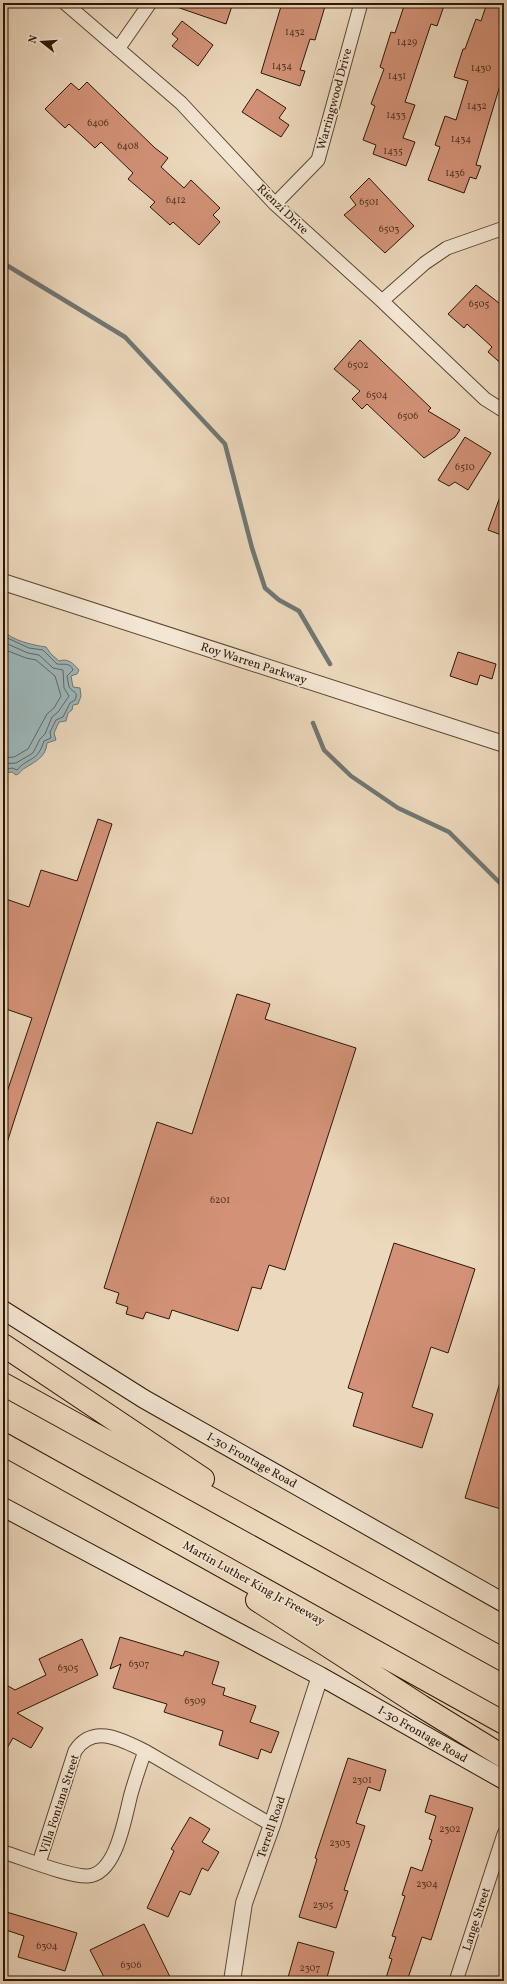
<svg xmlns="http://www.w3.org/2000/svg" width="507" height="1984" font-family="Vollkorn,serif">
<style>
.water{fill:#9db7bb;stroke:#707773}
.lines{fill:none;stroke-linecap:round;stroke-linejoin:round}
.shore{stroke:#656661;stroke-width:1}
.stream{stroke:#707773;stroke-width:4.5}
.building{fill:#d39278;stroke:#2d1607}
.minor-casing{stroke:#5d4634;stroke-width:15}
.tertiary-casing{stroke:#5d4634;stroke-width:18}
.secondary-casing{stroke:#2d1607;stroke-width:20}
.motorway-casing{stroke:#2d1607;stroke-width:24}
.minor{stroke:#f3e6d3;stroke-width:13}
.tertiary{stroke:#f3e6d3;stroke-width:16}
.secondary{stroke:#f3e6d3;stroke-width:18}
.motorway{stroke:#ecd8bc;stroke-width:22}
.labels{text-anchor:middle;stroke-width:3.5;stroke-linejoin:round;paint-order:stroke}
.number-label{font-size:10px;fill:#563523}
.street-label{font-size:12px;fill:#2d1607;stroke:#f3e6d3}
</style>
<rect width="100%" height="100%" fill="#ecd8bc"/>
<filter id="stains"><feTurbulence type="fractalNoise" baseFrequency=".005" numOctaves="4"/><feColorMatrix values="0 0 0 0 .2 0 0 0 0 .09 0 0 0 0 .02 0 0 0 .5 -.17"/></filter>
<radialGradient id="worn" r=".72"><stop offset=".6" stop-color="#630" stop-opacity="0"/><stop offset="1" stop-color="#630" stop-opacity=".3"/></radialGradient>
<path class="water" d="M3,630C12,641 33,645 46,647L51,654L59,661C68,658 73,663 79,670L77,674L71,676L73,687L80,688L81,696L78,704L73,705L72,710L68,713L66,721L59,722L54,733L56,740L47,743C46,757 36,761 25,768C21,770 21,773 16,775L12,772L5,773L3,777Z"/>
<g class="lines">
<path class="shore" d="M3,636L29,648L43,650L57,664C64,665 70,662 73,670L67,676L69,687C73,693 79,691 75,700L70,703L63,717L56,720L50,732L51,738L44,741C37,763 29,756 17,770L12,768L3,770
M3,642L28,653L39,655L53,668L63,670L64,688L69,696L58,712L52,717L45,734L40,739L33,753L16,763L3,764
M3,649L26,658L36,660L55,676L61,696L54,708L47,714L28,749L14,757L3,758"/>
<path class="stream" d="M3,263L125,337L225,444L252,548L265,588L279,600L299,611L330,664
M313,723L324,750L351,776L398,808L449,832L504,887"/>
</g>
<path class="building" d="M171,3H233L226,24L171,5Z
M282,3H326L315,40L310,39L300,70L305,71L300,86L261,73Z
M405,3H445L437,26L431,24L405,102L415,105L403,138L415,142L406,166L373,154L376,145L363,140L375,106L371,104L384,69L380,67L391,32L395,33Z
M487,3H504V47L499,60L504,62V72L476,165L481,166L476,179L470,177L464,193L428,180L440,147L435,145L445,116L456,120L468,81L454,77L463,49H465L476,19L481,21Z
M182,21L213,45L198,66L172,46L178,39L172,34Z
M87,82L155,148L168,158L161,167L184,188L191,180L220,208L213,215L220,222L199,245L173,222L170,225L150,207L155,202L128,179L133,173L101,142L95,148L69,124L65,128L45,109L71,83L79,90Z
M257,89L286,108L279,118L289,125L281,137L242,112Z
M369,178L414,226L385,253L344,215L356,205L350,197Z
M476,285L504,307V366L488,352L492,347L467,324L464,328L448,314Z
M360,340L431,408L428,411L460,430L455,437L424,458L367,404L362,409L352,399L360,391L334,369Z
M465,437L491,453L468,490L455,482L449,486L438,480Z
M502,491H504V536L488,530Z
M458,652L496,664L492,679L480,675L477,685L450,676Z
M98,819L112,824L14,1121L6,1146H3V1104L32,1018L3,1008V898L29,907L41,870L77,881Z
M237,994L270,1004L265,1019L356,1048L285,1270L269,1265L261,1289L252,1287L238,1331L172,1310L169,1319L146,1312L143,1319L126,1314L128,1307L116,1303L119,1293L104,1288L157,1122L192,1134Z
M394,1243L475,1269L448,1353L431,1347L412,1407L433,1414L422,1448L353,1426L363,1393L348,1388Z
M501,1379H504V1510L465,1498Z
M120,1637L183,1656L185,1651L219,1662L212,1684L225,1688L223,1695L256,1706L250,1722L279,1732L271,1753L261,1749L258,1759L219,1745L223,1731L164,1712L167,1704L113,1688L121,1664L110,1669Z
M82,1639L98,1675L17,1713L43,1728L31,1748L13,1738L3,1755V1683L15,1690L46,1675L39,1659Z
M348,1758L386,1770L380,1791L368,1787L356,1823L365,1826L344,1890L348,1891L336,1928L299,1917L317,1859L315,1858Z
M430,1795L473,1808L431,1940L422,1937L407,1981H385L392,1959L389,1958L396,1937L392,1936L405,1896L402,1895L411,1867L422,1871L432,1840L429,1839L436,1816L425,1812Z
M190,1817L210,1829L202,1842L219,1852L208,1871L202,1868L190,1895L180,1891L168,1917L147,1908L174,1851L171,1849Z
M3,1911L77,1933L65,1971L18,1957L24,1936L3,1929Z
M144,1924L172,1981H106L90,1950Z
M298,1942L334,1952L326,1981H287Z"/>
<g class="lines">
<defs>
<path id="minor" d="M65,3L181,103L275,204L382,301L485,399L504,411
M118,49L150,3
M275,204L318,160L361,3
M382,301L425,263L447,248L504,228
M3,1852C23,1858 69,1877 88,1876C117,1874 125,1816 131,1794C135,1780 140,1765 145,1751
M39,1863L75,1751C93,1723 122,1740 145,1751L272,1825
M456,1981L504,1834"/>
<path id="tertiary" d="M3,582L504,744
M232,1981L244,1903L272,1825L320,1676"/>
<path id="secondary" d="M3,1310L144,1399L504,1603
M3,1507L320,1676L504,1780"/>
<path id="motorway" d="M3,1345L203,1479
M3,1384L504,1660
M3,1444L504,1723
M257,1600L421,1706L504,1757"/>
</defs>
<use href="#minor" class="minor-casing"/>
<use href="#tertiary" class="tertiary-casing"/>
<use href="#secondary" class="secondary-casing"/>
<use href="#motorway" class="motorway-casing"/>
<use href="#minor" class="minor"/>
<use href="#tertiary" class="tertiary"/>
<use href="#secondary" class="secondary"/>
<use href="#motorway" class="motorway"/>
</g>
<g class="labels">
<g class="number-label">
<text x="295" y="35">1432</text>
<text x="407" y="45">1429</text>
<text x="282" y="69">1434</text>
<text x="481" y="71">1430</text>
<text x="397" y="79">1431</text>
<text x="477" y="109">1432</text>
<text x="396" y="118">1433</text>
<text x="98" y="126">6406</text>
<text x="461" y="142">1434</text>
<text x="128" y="149">6408</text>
<text x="393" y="154">1435</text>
<text x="455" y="176">1436</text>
<text x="176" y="203">6412</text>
<text x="369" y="205">6501</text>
<text x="389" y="232">6503</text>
<text x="479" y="307">6505</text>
<text x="358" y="368">6502</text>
<text x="377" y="398">6504</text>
<text x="408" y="419">6506</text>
<text x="465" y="470">6510</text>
<text x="220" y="1203">6201</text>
<text x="139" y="1667">6307</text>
<text x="68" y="1671">6305</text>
<text x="195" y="1704">6309</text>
<text x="362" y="1783">2301</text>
<text x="450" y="1832">2302</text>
<text x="340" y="1846">2303</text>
<text x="427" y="1887">2304</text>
<text x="323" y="1908">2305</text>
<text x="47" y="1949">6304</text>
<text x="131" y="1968">6306</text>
<text x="310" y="1971">2307</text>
</g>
<g class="street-label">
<text transform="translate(334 99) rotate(-75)" y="4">Warringwood Drive</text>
<text transform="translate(283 209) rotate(44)" y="4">Rienzi Drive</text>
<text transform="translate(254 663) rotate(18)" y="4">Roy Warren Parkway</text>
<text transform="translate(252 1460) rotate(29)" y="4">I-30 Frontage Road</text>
<text transform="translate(254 1583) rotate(29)" y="4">Martin Luther King Jr Freeway</text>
<text transform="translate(423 1734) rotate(30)" y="4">I-30 Frontage Road</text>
<text transform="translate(59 1804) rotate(-72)" y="4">Villa Fontana Street</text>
<text transform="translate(271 1827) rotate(-71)" y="4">Terrell Road</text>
<text transform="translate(476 1919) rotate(-72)" y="4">Lange Street</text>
</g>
</g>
<rect width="507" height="1984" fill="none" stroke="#ecd8bc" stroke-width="16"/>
<rect x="4" y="4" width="499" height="1976" fill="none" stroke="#2d1607" stroke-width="2"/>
<rect x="8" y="8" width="491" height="1968" fill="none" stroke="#2d1607"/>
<g transform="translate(42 42) rotate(287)" stroke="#f3e6d3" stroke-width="3" paint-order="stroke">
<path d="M0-3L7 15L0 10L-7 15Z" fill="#2d1607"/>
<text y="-6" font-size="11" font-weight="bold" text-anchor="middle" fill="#2d1607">N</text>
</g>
<rect width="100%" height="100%" filter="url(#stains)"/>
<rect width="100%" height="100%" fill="url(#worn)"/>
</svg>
